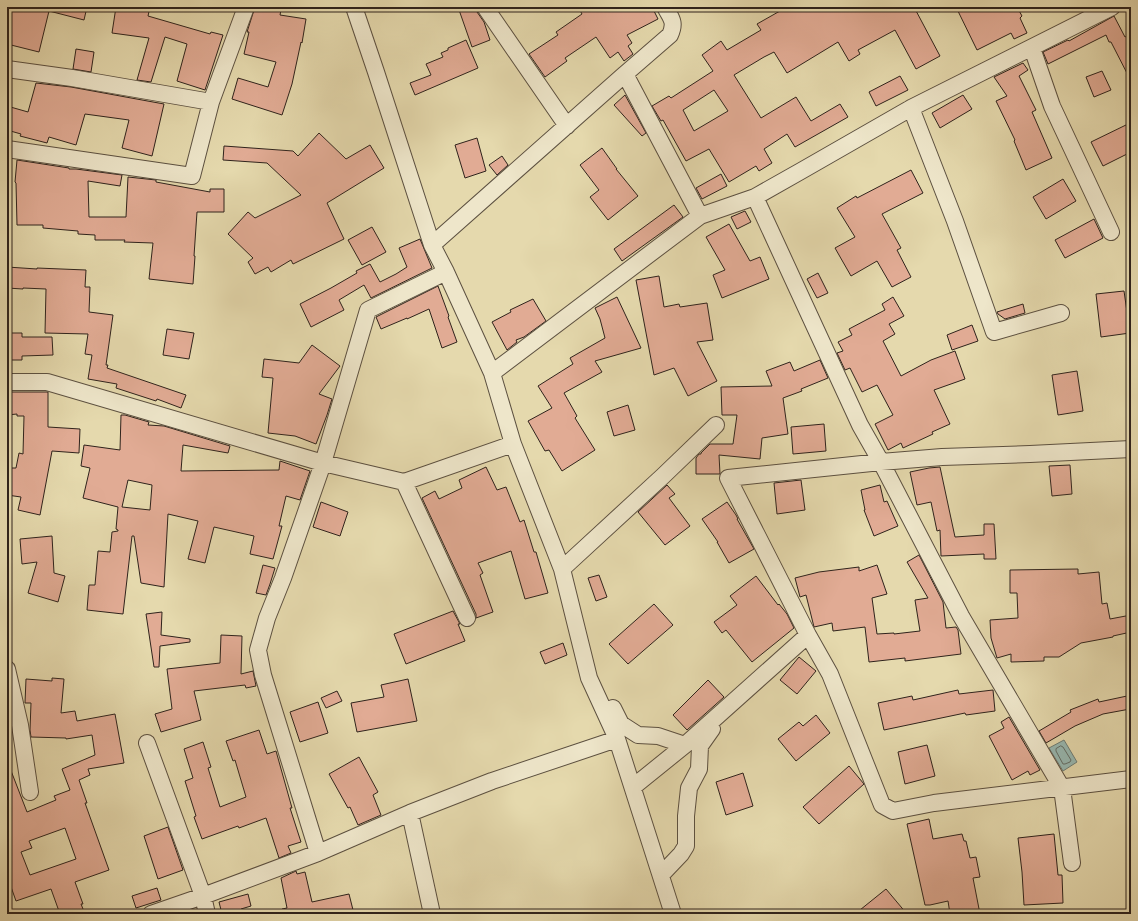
<svg xmlns="http://www.w3.org/2000/svg" width="1138" height="921" font-family="'Libre Caslon Text',serif">
<style>
.water{fill:#98b9b2;stroke:#6e7d76}
.lines{fill:none;stroke-linecap:round;stroke-linejoin:round}
.shore{stroke:#646e67;stroke-width:1}
.building{fill:#e1ab94;stroke:#2f231c;fill-rule:evenodd}
.minor-casing{stroke:#5c5040;stroke-width:18}
.minor{stroke:#eee6ca;stroke-width:16}
</style>
<rect width="100%" height="100%" fill="#e5d9ad"/>
<filter id="stains"><feTurbulence type="fractalNoise" baseFrequency=".005" numOctaves="4"/><feColorMatrix values="0 0 0 0 .2 0 0 0 0 .09 0 0 0 0 .02 0 0 0 .5 -.17"/></filter>
<radialGradient id="worn" r=".72"><stop offset=".6" stop-color="#630" stop-opacity="0"/><stop offset="1" stop-color="#630" stop-opacity=".3"/></radialGradient>
<path class="water" d="M1064,740L1077,762L1063,771L1049,748Z"/>
<g class="lines">
<path class="shore" d="M1061,746L1063,747L1071,760L1070,762L1065,764H1063L1056,751V749Z"/>
</g>
<path class="building" d="M7,7H87L84,20L49,11L39,52L7,44Z
M116,7H150L148,16L210,34L211,32L223,35L205,90L177,81L187,44L165,37L151,82L137,80L149,38L112,33Z
M255,7L281,10L280,15L306,19L302,43L301,42L292,84L282,115L232,99L238,78L268,87L276,62L244,54L249,32H247Z
M458,7H476L477,12L484,22L490,40L472,47Z
M578,7H652L658,19L627,35L632,43L628,46L633,54L624,61L618,52L610,58L596,37L565,58L567,61L545,77L529,54L558,35L556,32L582,14Z
M787,7H914L940,56L916,69L895,30L858,50L860,54L849,61L838,42L787,73L774,52L764,57L734,75L761,118L796,97L811,121L840,104L848,117L795,147L787,134L764,149L772,163L759,171L756,166L729,182L709,149L686,161L663,120L661,121L652,106L669,96L671,98L713,71L702,55L721,41L727,50L761,30L757,24ZM714,90L728,111L694,131L683,110Z
M956,7H1017L1022,16L1020,18L1027,33L1014,39L1011,33L977,50Z
M1114,16L1125,37L1131,34V81L1111,42H1109L1106,35L1048,64L1043,52L1068,40L1069,41Z
M466,40L478,68L415,95L410,83L431,75L426,64L443,57L441,53L448,50V48Z
M76,49L94,52L91,72L73,69Z
M1023,63L1028,70L1019,76L1036,110L1032,112L1052,158L1026,170L1014,141L1015,140L996,101L1007,96L994,77Z
M1102,71L1111,90L1094,97L1086,77Z
M900,76L908,90L876,106L869,92Z
M36,83L71,87L164,104L152,156L122,148L129,120L85,114L76,145L49,137L47,143L20,136L21,134L7,130V106L28,112Z
M625,95L646,133L642,136L614,105Z
M963,95L972,109L940,128L932,113Z
M1128,124L1131,131V152L1103,166L1091,142Z
M319,133L346,159L370,145L384,168L327,203L344,239L293,264L291,260L271,272L268,267L255,274L248,262L253,258L228,234L248,212L255,218L301,195L267,163L223,160L224,146L293,151L298,156Z
M477,138L486,171L465,178L455,145Z
M602,148L617,169H616L638,196L608,220L590,197L599,190L580,165Z
M502,156L508,165L497,175L489,165Z
M17,160L69,168V169H76L122,175L120,186L88,181L89,217H126L128,177L156,180V182L210,192V189H224V212H197L194,256H195L193,284L149,279L153,243L124,242L125,240H95V235L78,234V231L43,228V225H17L16,183L15,182Z
M911,170L923,193L882,214L901,248L897,250L911,277L892,287L877,261L851,276L835,248L855,237L837,208L856,196L857,198Z
M721,174L727,186L702,199L696,188Z
M1063,179L1076,201L1046,219L1033,197Z
M674,205L683,217L622,261L614,249Z
M745,211L751,222L737,229L731,217Z
M1094,219L1103,238L1065,258L1055,240Z
M729,224L750,261L760,257L769,279L722,298L713,275L725,270L706,237Z
M372,227L386,252L362,265L348,240Z
M420,239L432,268L371,298L364,285L339,300L344,310L311,327L300,304L331,288L357,273L356,271L370,264L380,282L396,274L407,267L399,248Z
M7,267L37,269V268L86,270L85,287H90L89,312L113,315L106,365H108L107,368L186,395L181,408L157,399L156,401L116,388L117,384L88,379L92,355L85,354L88,334L45,333L46,289L23,288V289L7,288Z
M818,273L828,293L817,298L807,279Z
M659,276L664,307L679,304L680,307L707,303L713,340L697,342L717,381L688,396L674,368L654,375L636,280Z
M438,286L449,316L448,317L457,342L442,348L429,309L407,319V318L381,329L376,317Z
M1124,291L1130,333L1101,337L1096,294Z
M617,297L641,348L595,361L602,372L564,393L577,416L575,418L595,450L562,471L549,450L545,451L528,421L552,408L538,386L573,364L570,358L605,338L600,319L595,308Z
M893,297L904,316L889,324L895,334L883,341L901,376L931,360L955,351L965,379L934,390L950,424L932,432L933,434L903,448L901,443L888,450L875,424L893,415L877,385L862,392L850,368L845,370L837,353L843,351L838,342L852,335L849,329L885,310L882,304Z
M533,299L546,321L524,337L516,340L517,342L507,350L492,322L511,312L510,310Z
M1023,304L1025,313L1005,319L998,314L997,312Z
M972,325L978,341L952,350L947,335Z
M167,329L194,333L189,359L163,355Z
M7,333H22V337H52L53,355L22,356V360H7Z
M312,345L340,366L319,394L332,399L327,415L316,444L295,436L268,433L273,378L262,377L264,359L299,363Z
M820,360L828,378L801,389L802,391L783,398L788,434L762,438L760,459L719,455L720,474H696V458L699,454H701V453L710,444H733L737,415H722L721,387L772,386L766,371L790,362L794,371Z
M1077,371L1083,411L1058,415L1052,375Z
M7,392H48V427L80,429L79,453L52,451L40,515L18,510L21,497L7,495V468H16L19,453L23,454L24,416H17V414L7,415Z
M628,405L635,430L614,436L607,412Z
M121,415H125L149,422L148,425L164,426L230,446L228,453L183,445L181,471L279,470L280,461L310,471L300,500L286,496L279,526H282L273,559L250,554L254,536L214,527L205,563L188,559L198,521L168,514L164,587L141,583L134,536H132L123,614L87,610L89,585H95L98,551L110,552L112,532L118,531V530L116,529L118,507L83,498L90,468L81,466L84,445L120,450ZM128,480L152,485L150,510L122,507Z
M824,424L826,451L793,454L791,427Z
M1070,465L1072,494L1052,496L1049,466Z
M486,467L497,490L506,487L520,522L524,520L534,552H536L548,593L525,599L511,551L478,563L483,573L480,575L493,612L476,618V614L422,498L435,491L439,499L462,488L459,480Z
M940,467L955,537L984,535V524H994L996,559H984V554L941,556L940,530L937,531L931,502L917,505L910,472L929,468Z
M801,480L805,510L777,514L774,483Z
M667,485L675,494L669,498L690,526L665,545L638,512Z
M880,485L884,502L887,501L898,526L874,536L864,510H865L861,490Z
M321,502L348,512L340,536L313,527Z
M727,502L736,515L738,519H737L754,549L729,563L717,542H718L702,519Z
M52,536L54,573L65,576L58,602L28,593L37,562L22,564L20,539Z
M919,555L943,602L946,628L956,627L958,630L961,654L905,661V658L869,662L865,627L833,631L832,623L814,627L806,595L800,597L795,578L819,572L859,567V571L877,565L887,594L872,598L877,634L894,633V634L920,631L915,600L928,598L907,562Z
M263,565L275,568L270,584L266,595L256,593Z
M1078,569V574L1099,572L1102,604L1107,603L1110,619L1131,615V632L1113,636V637L1081,643L1059,657H1044V661L1011,662V654L997,658L991,638L990,620L1018,618L1017,593H1010V570Z
M599,575L607,597L596,601L588,578Z
M756,576L778,605L779,604L787,614L794,628L752,662L726,630L722,633L714,622L737,605L730,596Z
M654,604L673,625L628,664L609,644Z
M453,611L460,624H458L465,641L406,664L394,634Z
M162,612L161,635L190,639V642L160,646L159,667H154L146,614Z
M221,635L242,636L241,674L253,671L256,686L246,688L245,685L194,691L201,720L161,732L155,714L172,709L167,669L220,663Z
M563,643L567,655L545,664L540,652Z
M799,657L816,671L797,694L780,680Z
M52,678L64,679L61,713L75,711L77,721L115,714L124,763L88,769L90,775L79,780L87,803H85L109,870L75,882L83,904H81L85,914H60L51,889L16,901L10,884L7,885V763H8L27,812L56,800L54,796L70,790L62,769L95,755L92,735L66,739V738L31,737L30,730L31,703H25L26,679L52,681ZM65,828L76,859L30,875L21,852L32,848L29,841Z
M408,679L417,721L357,732L351,703L384,697L381,685Z
M708,680L724,697L687,730L673,715Z
M958,690L959,694L993,690L995,711L966,715L965,713L884,730L878,703L912,696L913,700Z
M337,691L342,701L326,708L321,698Z
M1127,696L1130,709L1103,714L1075,726L1046,743L1039,731L1071,712L1070,710L1098,699L1099,702Z
M318,702L328,733L300,742L290,712Z
M816,715L830,733L796,761L778,739L799,722L803,726Z
M1009,717L1040,770L1030,775L1028,771L1012,780L989,736L1004,728L1001,722Z
M259,730L267,754L276,751L292,808H290L301,842L288,846L291,853L279,858L266,818L239,828L238,826L202,839L194,817L196,816L185,781L193,778L184,749L203,742L211,767L208,768L220,807L246,797L235,760L233,761L226,741Z
M927,745L935,776L905,784L898,752Z
M359,757L378,792L373,795L381,815L358,825L350,807L348,808L329,774Z
M849,766L864,784L819,824L803,807Z
M743,773L753,806L726,815L716,782Z
M929,819L933,839L962,834L964,841H966L970,858L976,857L980,877L973,878L980,914H950L948,901L930,905H925L907,824Z
M168,827L183,870L158,879L144,836Z
M1054,834L1058,875H1062L1063,903L1024,905L1022,872L1018,838Z
M296,871L297,874L305,872L312,902L349,894L354,914H283L282,909L287,908L281,878Z
M157,888L161,900L136,908L132,896Z
M886,889L907,914H855Z
M248,894L251,906L241,909L242,914H222L219,902Z"/>
<g class="lines">
<defs>
<path id="minor" d="M354,7L376,72L432,245L446,272
M485,7L567,126
M665,7C671,18 676,22 670,35L625,74L700,216
M1032,48L1052,106L1111,232
M7,69L72,78L211,102
M911,108L955,221L994,332L1061,313
M7,149L192,176L211,102L246,7
M755,197L860,425L881,462L961,616L1062,788L1072,863
M432,245L625,74
M492,373L700,216L755,197L801,171L911,108L1112,7
M7,382H47L323,463L404,482L513,444L562,569L589,678L617,739L673,914
M1131,449L1030,454L942,457L881,462L728,478L808,635L830,674L882,805L893,811L934,803L1131,779
M404,482L467,618
M562,569L663,476L716,425
M7,669L20,725L30,792
M613,708L621,724L638,735L658,736L685,745
M147,743L203,896L207,914
M633,787L685,745L808,635
M410,813L432,914
M318,853L263,675L258,650L267,618L283,578L323,463L368,310L446,272L492,373L513,444
M661,875L681,854L686,846V816L689,788L699,769L700,746L712,729
M151,914L203,896L318,853L410,813L492,781L617,739"/>
</defs>
<use href="#minor" class="minor-casing"/>
<use href="#minor" class="minor"/>
</g>
<rect width="1138" height="921" fill="none" stroke="#e5d9ad" stroke-width="24"/>
<rect x="8" y="8" width="1122" height="905" fill="none" stroke="#2f231c" stroke-width="2"/>
<rect x="12" y="12" width="1114" height="897" fill="none" stroke="#2f231c"/>
<rect width="100%" height="100%" filter="url(#stains)"/>
<rect width="100%" height="100%" fill="url(#worn)"/>
</svg>
